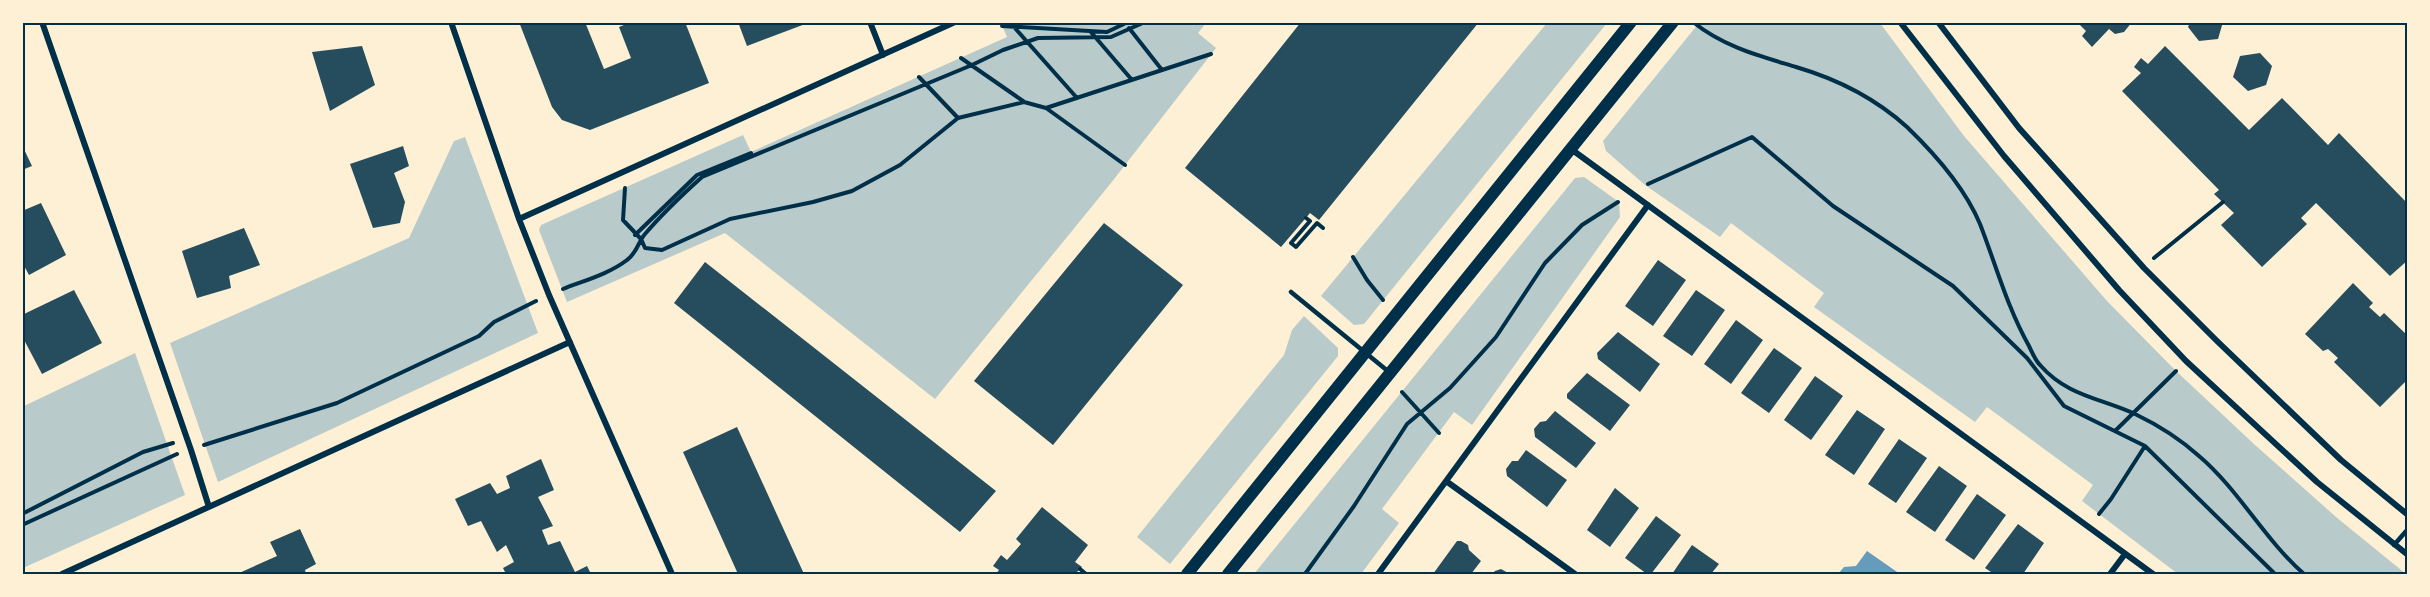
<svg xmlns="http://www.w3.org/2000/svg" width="2430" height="597" font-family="'Golos Text',sans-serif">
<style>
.green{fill:#b9caca}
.water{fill:#669bbc}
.building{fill:#264d5e}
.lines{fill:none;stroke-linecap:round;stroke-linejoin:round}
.path{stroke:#003049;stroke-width:4}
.service{stroke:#003049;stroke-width:4.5}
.minor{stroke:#003049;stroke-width:6}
.secondary{stroke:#003049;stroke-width:12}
.neatline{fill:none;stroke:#003049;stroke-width:2}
</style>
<rect width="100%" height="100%" fill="#fdf0d5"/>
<path class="green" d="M1001,23H1206L1198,33L1216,48L1111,183L935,399L725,233L567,302L539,230L541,225L743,135L751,152L1007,37Z
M1547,23H1607L1364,324L1354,325L1321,296Z
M1699,23H1880L1964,136L2107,301L2176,371L2255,445L2336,517L2406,574H2211L2208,572L2206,574H2178L2082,501L2093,485L1987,407L1975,422L1814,307L1824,293L1731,223L1720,237L1645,185L1606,151L1603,141Z
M465,137L538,333L218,482L170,343L409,238L454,141Z
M1584,177L1619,202L1620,217L1472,425L1454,412L1382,509L1399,523L1361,574H1254L1575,178Z
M1304,316L1338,348V356L1170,564L1137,537L1284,355L1292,330Z
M135,353L185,495L23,568L22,407Z"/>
<path class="water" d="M1867,551L1900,574H1838L1844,567L1856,566Z"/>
<path class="building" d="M519,22H585L604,69L631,58L619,27L631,22H685L709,83L590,130L562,120L552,107Z
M738,22H808V23L747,46Z
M1301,22H1479L1319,220L1310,213L1281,247L1185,168Z
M2077,22H2132L2124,32L2115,34L2109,29L2092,47L2082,36L2086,31Z
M2190,22H2223L2218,39L2199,41L2188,27Z
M362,46L375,85L330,111L312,52Z
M2165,46L2249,130L2282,98L2328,145L2339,133L2408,204V260L2390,276L2316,203L2301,218L2307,224L2262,267L2221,225L2234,213L2214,194L2219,190L2122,91L2141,73L2134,67L2141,58L2148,64Z
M2260,53L2272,66L2266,85L2248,91L2233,77L2240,56Z
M22,145L32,166L22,170Z
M403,146L409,166L394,173L405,202L400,223L373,228L350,164Z
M41,203L66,255L29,275L22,262V211Z
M1104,223L1183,285L1053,445L974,381Z
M244,228L260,265L229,276L231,288L197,298L182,251Z
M1658,260L1686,280L1653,326L1625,306Z
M705,262L996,491L960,532L674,303Z
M2353,283L2373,303L2369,307L2380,317L2384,313L2408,336V379L2380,407L2334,362L2338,358L2328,349L2323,351L2305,334Z
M74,290L102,343L42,374L22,336V315Z
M1696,290L1725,310L1692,356L1663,336Z
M1736,320L1763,340L1731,384L1704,364Z
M1618,332L1660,364L1640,392L1598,359L1597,353Z
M1774,348L1802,368L1769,413L1741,393Z
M1587,373L1630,405L1610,431L1567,398V394Z
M1815,376L1843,396L1811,440L1784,420Z
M1857,410L1885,429L1854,475L1825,455Z
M1555,411L1596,443L1576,468L1535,437L1534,429L1540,422L1546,421Z
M737,427L804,574H738L683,452Z
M1899,439L1927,458L1896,503L1868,484Z
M1526,450L1567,480L1547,507L1507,476L1506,469L1512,461H1518Z
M541,459L554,490L538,497L553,526L542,530L548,545L560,541L575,572L587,566L591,574H506L503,568L514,562L506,545L497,552L481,521L468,526L455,499L490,483L497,494L510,488L506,476Z
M1939,466L1967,486L1935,532L1906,512Z
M1615,488L1639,508L1610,547L1587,530Z
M1977,494L2006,515L1974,560L1945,540Z
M1042,507L1088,545L1075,562L1082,567L1075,574H996L999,570L993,566L1001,555L1007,560L1021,544L1016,539Z
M1656,516L1681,535L1651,574H1647L1625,558Z
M2018,524L2044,543L2023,574H1994L1985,568Z
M300,529L316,564L305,570L306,574H237L277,556L270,542Z
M1457,541H1461L1468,545L1469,550L1481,561L1471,574H1433Z
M1692,545L1719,564L1711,574H1672Z
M1501,569L1510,574H1492L1495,571Z"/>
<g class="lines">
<path class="path" d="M1693,22C1724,47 1760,56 1796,67C1837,79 1875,98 1907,127C1935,154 1965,188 1980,224C1996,265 2007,307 2029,346C2032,352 2035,360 2040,365C2067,396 2100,398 2135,414C2158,425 2180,439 2199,456C2239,490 2264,539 2304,574
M1002,26L1107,32L1128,22
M1014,27L1077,98
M1129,28L1162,70
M1090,31L1132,80
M961,58L1023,101
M919,77L958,118
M1046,108L1125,165
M1648,184L1752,137L1833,206L1953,286L2027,358L2064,406L2145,446L2275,574
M625,188L623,220L641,239L645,248L662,250L730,219L813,202L852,191L900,165L958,118L1024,102L1046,108L1211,54
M1306,218L1310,221L1291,243L1296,247L1317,223L1323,228
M635,235L697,175L751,153
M1353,257L1367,280L1383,300
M2154,258L2223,202
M563,289C583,281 609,274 627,260C637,253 638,242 645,234C663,213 682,195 702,177L972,65L1003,50L1038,38L1111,37L1145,22
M1402,392L1439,433
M2115,431L2176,371
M204,445L337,403L479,336L494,322L536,301
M22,514L143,452L173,443
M2099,514L2111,499L2145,446
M22,525L177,454
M1080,569L1086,574
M1305,574L1354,506L1407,424L1450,388L1496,337L1545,263L1582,225L1618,202"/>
<path class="service" d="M1291,292L1389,372
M2394,545L2408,529"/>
<path class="minor" d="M42,22L191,450L209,507
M451,22L519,219L549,295L672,574
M870,22L883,55
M1900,22L2004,156L2119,290L2186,361L2317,482L2408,555
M1938,22L2019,128L2144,268L2217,341L2341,460L2408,515
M1571,149L2153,574
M519,219L955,22
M1446,481L1575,574
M62,574L570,342
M1378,574L1648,205
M2110,574L2125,554"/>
<path class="secondary" d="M1187,574L1631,22
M1228,574L1673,22"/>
</g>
<rect width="2430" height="597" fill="none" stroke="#fdf0d5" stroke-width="48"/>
<rect x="24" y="24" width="2382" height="549" class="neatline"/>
</svg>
